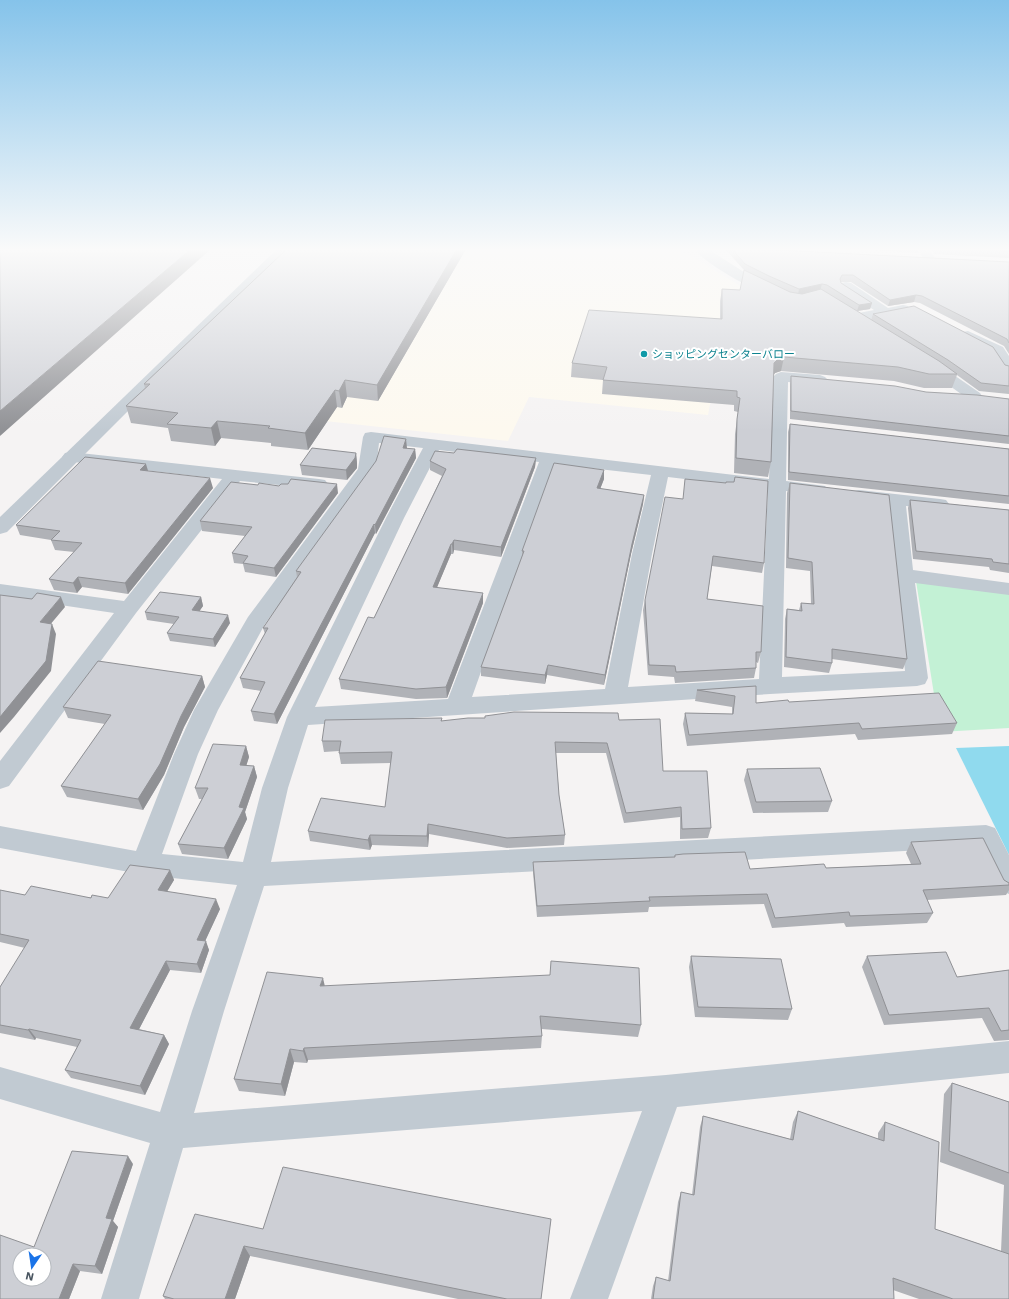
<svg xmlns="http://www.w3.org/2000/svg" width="1009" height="1299" font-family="'Work Sans','Noto Sans JP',sans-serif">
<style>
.commercial{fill:#fdf9ef}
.green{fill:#c3f1d5}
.water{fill:#90daee}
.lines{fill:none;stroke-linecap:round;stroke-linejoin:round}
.minor{fill:#c1cad2;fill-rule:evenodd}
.tertiary{fill:#c1cad2;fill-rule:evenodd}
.wall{fill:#b0b2b7}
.shaded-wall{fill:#909195}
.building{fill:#cdcfd5;stroke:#909195;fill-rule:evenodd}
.culture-dot{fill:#0f9aa8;stroke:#fff;stroke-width:1.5}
.labels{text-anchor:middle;stroke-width:4;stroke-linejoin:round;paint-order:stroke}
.far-culture-label{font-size:11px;fill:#0d838f;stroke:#fff;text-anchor:start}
</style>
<rect width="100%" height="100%" fill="#f5f3f3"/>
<path class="commercial" d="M293,249H637L682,252L693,257L846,351L721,346L708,415L529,397L508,441L187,406Z"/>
<path class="green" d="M916,581L1009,594V728L940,732Z"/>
<path class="water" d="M1009,746V855L956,748Z"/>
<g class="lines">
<path class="minor" d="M694,249H708L747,274L775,286L776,289L775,292C758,296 705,263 694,249Z
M918,249H930L935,259L933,262H925Z
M846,282L851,283L888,308L903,305L908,306L910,309L908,312L903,313L854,322L849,321L847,318L849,315L874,310L841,289L840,286L841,283Z
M968,331L1003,347L1009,356V372L1004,371L992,353L963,338L961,335L963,332Z
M930,361L935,362L980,393L982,396L980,399L974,401L968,399L925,368L923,365L925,362Z
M781,372L820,375L825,377L828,380L825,383L820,385L788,382L786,481L825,486L828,490L825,494L819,495L786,491L782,677L905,671L887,504L853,499L850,495L853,491L859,490L940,499L946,500L949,504L946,508L940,509L906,506L913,570L1009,583V595L915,583L928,678L925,684L917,686L770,694L308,725L288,788L271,862L986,825L995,828L1009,855V894L999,890L978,847L264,886L224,1011L194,1113L666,1075L1009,1041V1073L677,1107L608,1299H570L642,1111L183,1148L139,1299H101L150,1143L0,1099V1067L160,1112L192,1011L237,885L145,875L0,848V826L136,851L174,754L194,710L248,617L358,469L363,437L365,433L371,432L769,479L773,377L776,374ZM379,443L423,448L386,518L287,717L262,788L243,862L162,854L198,754L218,710L265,624L376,469ZM439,450L539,462L448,699L315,707L404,518ZM555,464L651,475L632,554L605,689L472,697ZM668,477L768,489L759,679L628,687L652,554Z
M71,452L319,479L325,480L328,484L325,488L319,489L240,481L136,613L9,786L0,789V761L114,613L0,596V584L124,601L222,479L65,461L62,457L65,453Z"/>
<path class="tertiary" d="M277,249H290L7,532L0,534V517Z"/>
</g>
<path class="wall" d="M287,249H466L378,401L347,397L342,408L337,407L308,450L271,446V443L221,438L215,446L171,441L168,428L131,423L126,406L145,388L144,384Z
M725,249H759L1009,262V354L1004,346L920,303L914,302L888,306L851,282H841V283L872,303L870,309L857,311L825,292L871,320L873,314L1009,366V394L979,391L957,375L952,388H924L894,381L781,371L775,373L774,374L771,462L768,477L734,473L735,434L738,412L734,411V405L602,394L603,380L571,377L572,363L720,319V301L722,289L740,290L749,273L744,270Z
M852,249H919L918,253Z
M931,249H1009V258L934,254Z
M791,376L926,392L1009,399V444L790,419V384Z
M790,424L1009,449V504L788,480V432Z
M407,448V449H415L416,458L376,534L375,533L277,724L254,721L251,711L261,691L243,688L240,678L265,634L263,628L297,577L296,571Z
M356,453L357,463V468L347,480L302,475L300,465Z
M454,453L536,458L535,467L501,557L454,550L453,554H451L437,587L483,603L447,698L416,699L341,689L339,679L374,618L442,476L430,470V461Z
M604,470V479L600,489L644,495L643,504L631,554L604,685L547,675L545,684L481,676V667L522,556V551Z
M148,471L213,488L128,594L82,587L77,593L54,590L49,579L74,552L55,550L51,540L20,535L16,525Z
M735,477L764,563L762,573L712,566L707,599L761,652L758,663L756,662V668L754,678L675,683L674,677L648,675L643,610L645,600L726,483L734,482Z
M790,483L907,659L903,669L832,659V663L829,673L784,667L785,619L787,609L799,610L801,603L811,604L810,571L786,568L787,493Z
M258,485L279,486L338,493L276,577L245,572L243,564L234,563L232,553L245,536L202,531L200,521Z
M910,500L1009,510V573L990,570L989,567L913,559L908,508Z
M201,597L203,606L199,611L230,623L215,647L170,641L167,633L174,624L147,620L145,612Z
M202,676L205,687L184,727L164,775L143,810L67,797L61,786L105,724L68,718L63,707Z
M756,686V703L789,702L957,723L952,734L858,740L855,734L687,746L683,724L685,713L732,714V707L695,701L697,690Z
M442,718V721L619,720L711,828L708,838L680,839V817L624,823L606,753H556L559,795L565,835L564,845L507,848L429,834L428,847L372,845L370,850L310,841L308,831L385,807L391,763L341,764L339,753V751L324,752L322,741Z
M246,746L249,757L246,766H254L257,777L245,812L247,819L228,859L182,854L178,844L202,799H199L195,788Z
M747,769L832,801L828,812L753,813L744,780Z
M911,842L1004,880L1009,883V890L1006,895L927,900L933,913L927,923L846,927L844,923L772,928L764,904L649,907L648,912L537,917L533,873V862L674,857L675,855L750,869L826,868L911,864L906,853Z
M170,870L174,880L167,891L220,909L205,941L209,950L201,973L170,970L139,1029L164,1035L169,1044L145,1095L71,1078L65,1070L77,1047L36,1038L35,1040L0,1033V987L25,948L0,942V890L25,895L108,898Z
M691,956L792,1009L788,1020L695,1017L689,967Z
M867,956L957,977L1009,970V1040L994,1041L982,1018L884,1025L862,967Z
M325,986L641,1025L638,1037L542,1029V1036L541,1048L308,1060L307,1063L294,1062L285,1096L239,1091L234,1079Z
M952,1083L1009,1102V1299H919L893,1290L894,1299H651L653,1286L656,1277L668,1281L678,1202L681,1192L692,1195L700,1127L703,1116L790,1139L793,1122L798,1111L878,1139V1133L885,1122L935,1229L1001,1251L1004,1185L940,1162L944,1094Z
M133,1164L113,1221L118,1227L102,1274L80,1271L69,1299H0Z
M551,1219L541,1299H458L250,1256L235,1299H165L163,1296L263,1229Z"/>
<path class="shaded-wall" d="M191,249H211L0,436V411Z
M457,249H466L378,401L377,385Z
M822,284L820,291L798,295L799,289Z
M916,295L914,302L888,306L890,300Z
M872,303L870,309L857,311L859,305Z
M784,357L781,371L775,373L772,377L774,363L778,359Z
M345,380L347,397L342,408L339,391Z
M335,390L337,407L308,450L305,433Z
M217,421L221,438L215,446L211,428Z
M406,439L407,448L404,457L403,448Z
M415,449L416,458L376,534L375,525Z
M356,453L357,463V468L347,480L346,470Z
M536,458L535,467L501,557V547Z
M146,464L149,474L140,470Z
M604,470V479L597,497V488Z
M210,478L213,488L128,594L125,583Z
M337,484L338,493L276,577L274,568Z
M644,495L643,504L631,554L604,685L605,675L632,544Z
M374,524L375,533L277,724L274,714Z
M454,540V550L453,554L452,544Z
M451,544V554L433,597V587Z
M78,577L82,587L77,593L73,583Z
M483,593V603L447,698L446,687Z
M61,597L65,607L44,632L40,622Z
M201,597L203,606L194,619L192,610Z
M228,615L230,623L215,647L213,639Z
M52,624L56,634L51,671L14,717L0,733V717Z
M548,665L547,675L545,684V675Z
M202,676L205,687L184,727L164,775L143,810L138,799Z
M246,746L249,757L243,776L240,765Z
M254,766L257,777L245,812L247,819L228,859L224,848Z
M428,824L429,834L428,847L427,836Z
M370,835L372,845L370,850L368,840Z
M170,870L174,880L162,900L158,890Z
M216,899L220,909L201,950L197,940Z
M206,941L209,950L201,973L197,964Z
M166,961L170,970L135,1037L130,1028Z
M323,978L326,991L320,986Z
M29,1029L36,1038L35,1040L28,1030Z
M164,1035L169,1044L145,1095L140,1086Z
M304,1048L308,1060L307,1063L303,1051Z
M290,1049L294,1062L285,1096L281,1084Z
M128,1156L133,1164L113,1221L118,1227L102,1274L95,1266L106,1218Z
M244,1246L250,1256L235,1299H225Z
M73,1264L80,1271L69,1299H59Z"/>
<path class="building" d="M0,249H191L0,411Z
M287,249H457L377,385L345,380L339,391L335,390L305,433L268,428L270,426L217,421L211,428L167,424L178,413L126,406L150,384H144Z
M732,249H759L1009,262V343L1007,339L922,296L916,295L890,300L853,275H842L840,279L841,283L872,303L859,305L827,285L822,284L799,289L769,276L745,264Z
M974,249H1009V251Z
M744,270L790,292L802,294L821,289L939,361L957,374H929L898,367L784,357L778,359L774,363L771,462L736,458L737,419L740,398L737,397V391L603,380L607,367L572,363L589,310L722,319V289L740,290Z
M914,306L993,347L1005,365L1009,366V386L981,383L948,360L873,314Z
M791,376L895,386L926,392L977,395L1009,399V436L791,411Z
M790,424L1009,449V496L789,472Z
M384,436L406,439L403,448L415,449L375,525L374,524L274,714L251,711L265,682L240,678L268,628H263L301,572L296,571L376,461Z
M312,448L356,453L355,458L346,470L300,465Z
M457,449L536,458L501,547L454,540L452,544H451L433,587L483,593L446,687L416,689L339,679L368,617L374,618L446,469L430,461L435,451L454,453Z
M85,457L146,464L140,470L210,478L125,583L78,577L73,583L49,579L82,543L51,540L60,531L16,525Z
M554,463L604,470L597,488L644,495L632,544L605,675L548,665L545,675L481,667L524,551H522Z
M735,477L768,481L764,563L713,556L707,599L763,606L761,652H756V668L676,672L675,666L649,665L645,600L665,497L683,499L685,479L726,483V482H734Z
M291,479L337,484L274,568L243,563L248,556L232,553L252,527L200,521L231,482L258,485L259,483L279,486L281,484H288Z
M790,483L889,495L907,659L832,649V663L786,657L787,609L802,611L801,603L814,604L812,562L788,558Z
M910,500L1009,510V564L993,562L992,559L916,551Z
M160,592L201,597L192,610L228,615L213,639L167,633L179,617L145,612Z
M37,593L61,597L40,622L52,624L46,661L9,706L0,717V595L32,599Z
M98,661L202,676L181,716L160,764L138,799L61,786L111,715L63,707Z
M756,686V703L788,700L789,702L939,693L957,723L862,729L859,723L689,735L685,713L733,714L735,696L697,690Z
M514,712L618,713L619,720L660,719L663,771H707L711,828L682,829L681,807L626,813L607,743L555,742L559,795L565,835L507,838L428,824L427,836L370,835L368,840L308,831L321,798L385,807L392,752L339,753L341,741H322L325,720L442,718L441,721L468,718H485V716Z
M213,744L246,746L240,765L254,766L239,807L244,808L224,848L178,844L208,788H195Z
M820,768L832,801L756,802L747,769Z
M983,838L1004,880L1009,883V885L923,890L933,913L850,916L849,912L775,918L767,894L649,897L650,901L537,906L533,862L675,857V855L683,854L745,852L750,869L824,864L826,868L921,864L911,842Z
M130,865L170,870L158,890L216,899L197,940L206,941L197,964L166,961L130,1028L164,1035L140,1086L65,1070L81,1040L29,1029L28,1030L0,1025V987L29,940L0,934V890L25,895L31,886L91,898L92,895L108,898Z
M946,952L957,977L1009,970V1030L1001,1031L989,1008L889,1015L867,956Z
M691,956L781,959L792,1009L698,1007Z
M551,961L639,968L641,1025L540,1016L542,1036L304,1048L303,1051L290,1049L281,1084L234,1079L267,972L323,978L320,986L550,975Z
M952,1083L1009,1102V1173L949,1151Z
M798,1111L884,1141L885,1122L939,1142L935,1229L1009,1254V1299H953L893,1278L894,1299H653L656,1277L670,1281L681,1192L694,1195L703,1116L793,1140Z
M72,1151L128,1156L106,1218L112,1219L95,1266L73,1264L59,1299H0V1235L34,1247ZM20,1255H44V1279H20Z
M283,1167L551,1219L541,1299H507L244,1246L225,1299H174L163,1296L195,1214L263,1229Z"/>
<linearGradient id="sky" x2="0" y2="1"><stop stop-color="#85c3ea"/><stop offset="0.58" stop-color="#fafafa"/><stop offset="1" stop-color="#fafafa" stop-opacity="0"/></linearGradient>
<rect width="1009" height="431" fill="url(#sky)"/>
<circle class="culture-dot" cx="644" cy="354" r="4"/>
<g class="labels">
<g class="far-culture-label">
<text x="652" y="358">ショッピングセンターバロー</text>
</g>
</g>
<g transform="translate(32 1267) rotate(193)"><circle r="19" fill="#ffffff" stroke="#b7bbc0"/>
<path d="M0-3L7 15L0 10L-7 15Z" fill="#1a73e8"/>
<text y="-6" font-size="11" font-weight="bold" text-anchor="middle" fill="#4a5661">N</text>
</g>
</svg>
